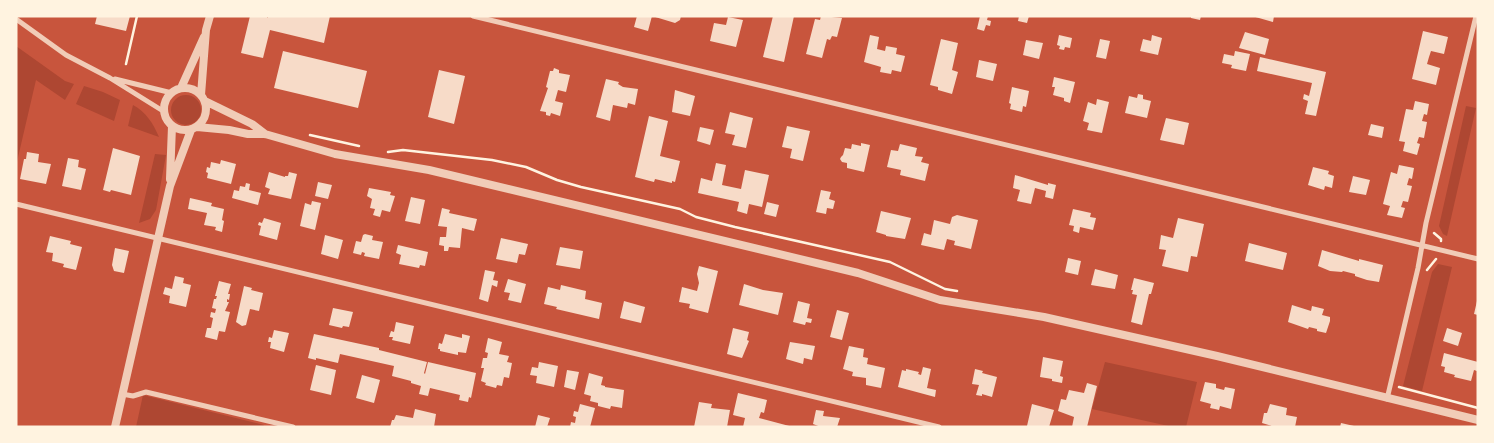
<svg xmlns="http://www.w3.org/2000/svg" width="1494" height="443" font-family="Mulish,sans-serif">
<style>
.green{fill:#ae4732}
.building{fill:#f7dbc8}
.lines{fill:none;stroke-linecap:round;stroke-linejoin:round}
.path{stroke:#fff3e0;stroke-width:2.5}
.minor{stroke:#f1ccb7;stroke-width:5}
.tertiary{stroke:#f1ccb7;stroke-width:8}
</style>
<rect width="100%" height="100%" fill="#c8553d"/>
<path class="green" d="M16,46L65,81L74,84L65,100L36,80L16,166Z
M84,86L103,92L120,100L114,121L76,104Z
M171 110a15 15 0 1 1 30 0a15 15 0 1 1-30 0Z
M133,105C146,112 153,123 159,137L128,126Z
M1466,106L1476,108L1447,236L1443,234L1439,226Z
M155,154L166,155L156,210L150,219L139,223Z
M1438,264L1452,267L1422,391L1403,386L1432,272Z
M1105,362L1197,382L1186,427H1173L1092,409Z
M143,395L264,425L263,427H136Z"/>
<path class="building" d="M97,16H130L126,31L95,24Z
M250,16H266L268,18V16H330L324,43L270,30L263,58L241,53Z
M637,16H652L648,31L634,27Z
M652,16H681L680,20L675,23Z
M773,16H794L784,62L763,57Z
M821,16L842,18L837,37L832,36L830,40L827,39L822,58L806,54L815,19L820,20Z
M980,16H988L987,20L991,21L990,26L986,25L984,31L977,29Z
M1019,16H1029L1027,23L1018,21Z
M1191,16H1201L1200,20L1191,18Z
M1252,16H1274L1273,22Z
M728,17L743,20L736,47L710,41L714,23L726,25Z
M1423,31L1448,37L1444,54L1431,51L1429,57L1427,64L1440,68L1436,85L1412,79Z
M1245,32L1269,39L1265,55L1239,48Z
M870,35L879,37L877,49L885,51L886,46L897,48L896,54L905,56L901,72L892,70L891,74L880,72L881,67L864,62Z
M1059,35L1072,38L1070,48L1065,47L1064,50L1059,49L1060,46L1057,45Z
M1152,35L1162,38L1158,55L1140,51L1143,39L1151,41Z
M941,39L958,43L952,70L958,72L952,94L938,90V87L930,85Z
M1100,39L1110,41L1106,59L1096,57Z
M1026,40L1043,43L1039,59L1023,55Z
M283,51L367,71L358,108L274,88Z
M1235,51L1250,54L1246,71L1231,68L1232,65L1222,63L1224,54L1234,56Z
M1260,57L1326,72L1316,116L1305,114L1308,101L1303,99L1304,94L1309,96L1312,83L1257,71Z
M979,60L997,64L993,81L976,77Z
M554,68L559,70V73L570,75L566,92L558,90L555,101L563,103L560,116L551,113L550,116L546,115V112L540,111L548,88L546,87L550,71H553Z
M439,70L465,76L454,124L428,117Z
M1054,77L1075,82L1070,103L1064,101V98L1053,95L1055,87H1052Z
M606,79L619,82L618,84L623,87L638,89L635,105L628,103L627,108L613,105L610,121L596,117Z
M1012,87L1029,91L1026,107L1023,106L1022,112L1010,109L1011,104L1009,103Z
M675,90L695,96L690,116L672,112Z
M1138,94L1143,95V99L1151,101L1147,118L1125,113L1129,96L1137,98Z
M1097,99L1109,102L1102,133L1087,130L1089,123L1083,121L1088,102L1096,105Z
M1415,101L1429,104L1427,115L1424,114L1422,121L1427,122L1424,138L1419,137L1417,143L1420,144L1417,155L1403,151L1405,142L1399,141L1406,109L1413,110Z
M730,112L753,118L746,148L732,145L735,135L725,133Z
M649,116L668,121L660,156L680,161L675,182L672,181V183L655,179L654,182L635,177Z
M1166,118L1189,123L1184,145L1160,140Z
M1371,124L1384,127L1382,138L1368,135Z
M787,126L810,131L803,161L790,158L792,149L782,147Z
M700,127L714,130L710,145L697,141Z
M861,143L870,145L864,172L847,168V163L842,162L840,159L841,157L843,155L845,148L851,149L852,144L861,146Z
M900,144L917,148L915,156L923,157L921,162L929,164L925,181L900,175L901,170L887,167L891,150L898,151Z
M113,148L140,156L131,195L111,190L110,192L103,190Z
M27,152L39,154L38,162L51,164L46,184L20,179L24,159H26Z
M68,158L79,160L78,167L86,169L81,190L62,186Z
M221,160L236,164L231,184L207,178L208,173L206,172L207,167L210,168L211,162L220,164Z
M716,163L726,165L722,185L741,189L745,170L769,175L762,207L749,204L747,214L737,211L739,202L698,193L701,178L712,181Z
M1399,165L1414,168L1412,179L1409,178L1407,185L1412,186L1408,202L1403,201L1401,207L1405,208L1402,218L1387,215L1390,206L1383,204L1391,172L1397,174Z
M1313,167L1329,171L1328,174L1334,176L1332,188L1325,186L1324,190L1308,185Z
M269,172L285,177V176H288L289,172L297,174L291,199L268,194L270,189L265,187Z
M1015,175L1048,185V183L1056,185L1053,199L1045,197L1046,191L1035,188L1031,204L1017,201L1020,190L1013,188Z
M1353,176L1370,180L1366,195L1349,192Z
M318,182L332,185L328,199L315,196Z
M246,183L250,184L249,190L261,193L258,205L232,198L234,190L239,191L240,186L245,187Z
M369,188L391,192L390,195L395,196L390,212L382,210L380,217L373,215L375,209L370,208L372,199L367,196Z
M821,190L831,192L829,199L835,201L833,209L827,208L826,214L816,212Z
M411,197L425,200L420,224L405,221Z
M190,198L212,203L211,206L224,209L222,220L224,221L222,232L215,230L216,227L204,225L207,213L188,209Z
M312,201L321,203L315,230L300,226L305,203L311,205Z
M767,202L779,205L776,217L764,214Z
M442,208L450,210L449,213L477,219L474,231L462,228L460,248L449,247L448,251H444V246L439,245L440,237H446L447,227L438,226Z
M1073,209L1091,213L1090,217L1096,218L1093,230L1080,227L1079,233L1073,231L1074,226L1069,225Z
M881,211L911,218L905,239L886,236V235L876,232Z
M957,215L978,220L971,249L954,245L955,241L947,239L944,250L921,245L924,233L931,235L934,220L950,224L952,217Z
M264,218L281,223L277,240L259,235L261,226L258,225L259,222L262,223Z
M1178,218L1204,224L1197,257L1191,256L1188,272L1162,266L1166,250L1159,249L1161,235L1173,238Z
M365,234L373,236L372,240L383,242L379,259L364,256L365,253L362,252L361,255L353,253L356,241L361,242L363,235Z
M325,235L343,240L338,259L321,254Z
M50,236L71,241L70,244L82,247L76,270L63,267L64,264L52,261L53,253L46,252Z
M501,238L528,244L525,255L519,254L517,263L496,259Z
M1249,243L1287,253L1283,270L1245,261Z
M398,245L428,252L425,266L420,265L419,268L399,264L401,255L396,253Z
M560,247L583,251L580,269L556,265Z
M115,248L129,251L124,273L114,271L112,265Z
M1322,250L1359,261V259L1383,265L1379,282L1367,280L1355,276V274L1343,271L1342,272L1330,271L1318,266Z
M1068,258L1081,261L1078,275L1065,272Z
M699,266L718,271L708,313L689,308L690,304L679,302L682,287L697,291L699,283L697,274Z
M1095,269L1118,275L1115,289L1091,285Z
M485,270L495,272L493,280L498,281L497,287L492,285L488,302L479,299Z
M175,276L184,278L183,283L191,285L186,307L169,303L170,296L163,294L165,287L172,289Z
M1134,278L1154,283L1151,294H1149L1142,325L1131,322L1137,295L1132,294L1133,290H1131Z
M508,279L526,284L521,303L508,300L510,293L504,292Z
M219,281L231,284L228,294H230L229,300L227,299V302H229L225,311L230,312L225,332L219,331L217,340L205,337L207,328H211L213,318L210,317L211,312L215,313L216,309L212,308L214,299H216L217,296H215Z
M744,284L763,290L783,293L778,315L739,305Z
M561,285L586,291L585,299L602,303L599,319L556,309L557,307L544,304L548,287L560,290Z
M244,286L252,288L251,290L263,293L259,311L250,309L246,325L242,326L236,322Z
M624,301L645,307L641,323L620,318Z
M798,301L810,304L807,318L812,319L811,323L806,322L805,325L793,322Z
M1477,301H1478V315L1474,314Z
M1292,305L1311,311L1312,306L1324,309L1322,315L1330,317V321L1326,333L1317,331V329L1309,327L1308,329L1288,322Z
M333,308L353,312L349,327L343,326L342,328L329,325Z
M837,310L849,313L842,340L830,337Z
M396,322L414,326L410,344L392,340L393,337H389L391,331L394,332Z
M733,328L749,332L747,340L749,341L742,358L727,354Z
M1447,328L1462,333L1458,346L1443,341Z
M274,330L289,333L284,352L270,348L271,342H268L269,337L272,338Z
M314,334L379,348V350L427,362L424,373L425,374L428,362L476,373L471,398L469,397L468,402L459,400L460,395L430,388L428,396L419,394L421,386L411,383V381L392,376L394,366L340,354L338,363L316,358V360L308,358Z
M445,334L462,338V334L470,336L466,353L458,352V355L440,351V349H438L439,343L442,344Z
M488,338L502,342L499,354L509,356L507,362L512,363L509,378L504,377L502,386L497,385L496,388L485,385L486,383L481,381L484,368H481L483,358H487L488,353L485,352Z
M790,342L815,346L812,360L804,358L803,364L786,359Z
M849,346L864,349L863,357L868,358L867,364L885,368L881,388L866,385V378L852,376L853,372L843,369Z
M1444,353L1478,362L1477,371L1474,370L1471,381L1454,377L1455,375L1444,372L1445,367L1441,366Z
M1043,357L1063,361L1060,376L1063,377L1062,383L1052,381V379L1040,377Z
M539,362L558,366L554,387L536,383L537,376L530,375L532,367L538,368Z
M316,365L336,370L331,395L310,390Z
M923,367L931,369L927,388L936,390L935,397L898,387L902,370L906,371V369L919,372L918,374L921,375Z
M975,369L983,371L982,373L997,377L992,397L982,394V396L976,395L979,385L972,384Z
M567,370L579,372L575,390L564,387Z
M589,373L603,377L601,385L605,386V387L624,390L622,408L611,406L610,409L598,406V403L590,401L591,396L584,394Z
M362,375L380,380L374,403L356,398Z
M1205,382L1216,384V388L1224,390L1225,387L1235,389L1231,409L1220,406L1219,410L1215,409L1210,408L1211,404L1200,401Z
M1087,383L1097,386L1087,427H1072L1074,417L1058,411L1061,399L1066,400L1069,390L1084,393Z
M738,393L767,400L764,413L761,412L759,418L793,427H743L745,418L733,415Z
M699,402L712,404L711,408L730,410L727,427H694Z
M580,404L595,408L590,427H570L571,422L575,423L576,417L573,416L574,411L578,412Z
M1032,404L1054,410L1049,427L1027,426Z
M1270,404L1287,408L1286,415L1297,417L1295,427H1275L1262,423L1264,413H1267Z
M415,409L436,414L434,427H390L392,420H394L396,415L413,418Z
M816,410L824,411L823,416L840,418L837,427H821L813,424Z
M538,415L550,418L547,427H535Z
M1341,423L1354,426V427H1340Z"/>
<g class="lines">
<path class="path" d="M126,64L137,16
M310,135L359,146
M388,152L403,150L492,160L526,167L557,180L581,187L680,209L696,217L735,227L890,262L945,289L957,291
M1434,233L1441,239V241
M1427,270L1436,259
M1399,387L1478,408"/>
<path class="minor" d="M473,16L1478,259
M16,19L66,55L110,78L163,111
M115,79L172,93
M16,204L939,427
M122,394L133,396L146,392L293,427
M1387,399L1418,268L1426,223L1476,16"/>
<path class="tertiary" d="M164 109a21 21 0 1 1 42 0a21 21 0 1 1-42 0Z
M181,88L204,37
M201,95L206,30L210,16
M205,101L252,124L265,134
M197,127L229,130L248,134H265L335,154L429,170L858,273L940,300L1044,317L1217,356L1478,420
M170,179L172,126
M115,427L170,186L191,130"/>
</g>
<rect width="1494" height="443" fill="none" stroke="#fff3e0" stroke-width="35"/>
</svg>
